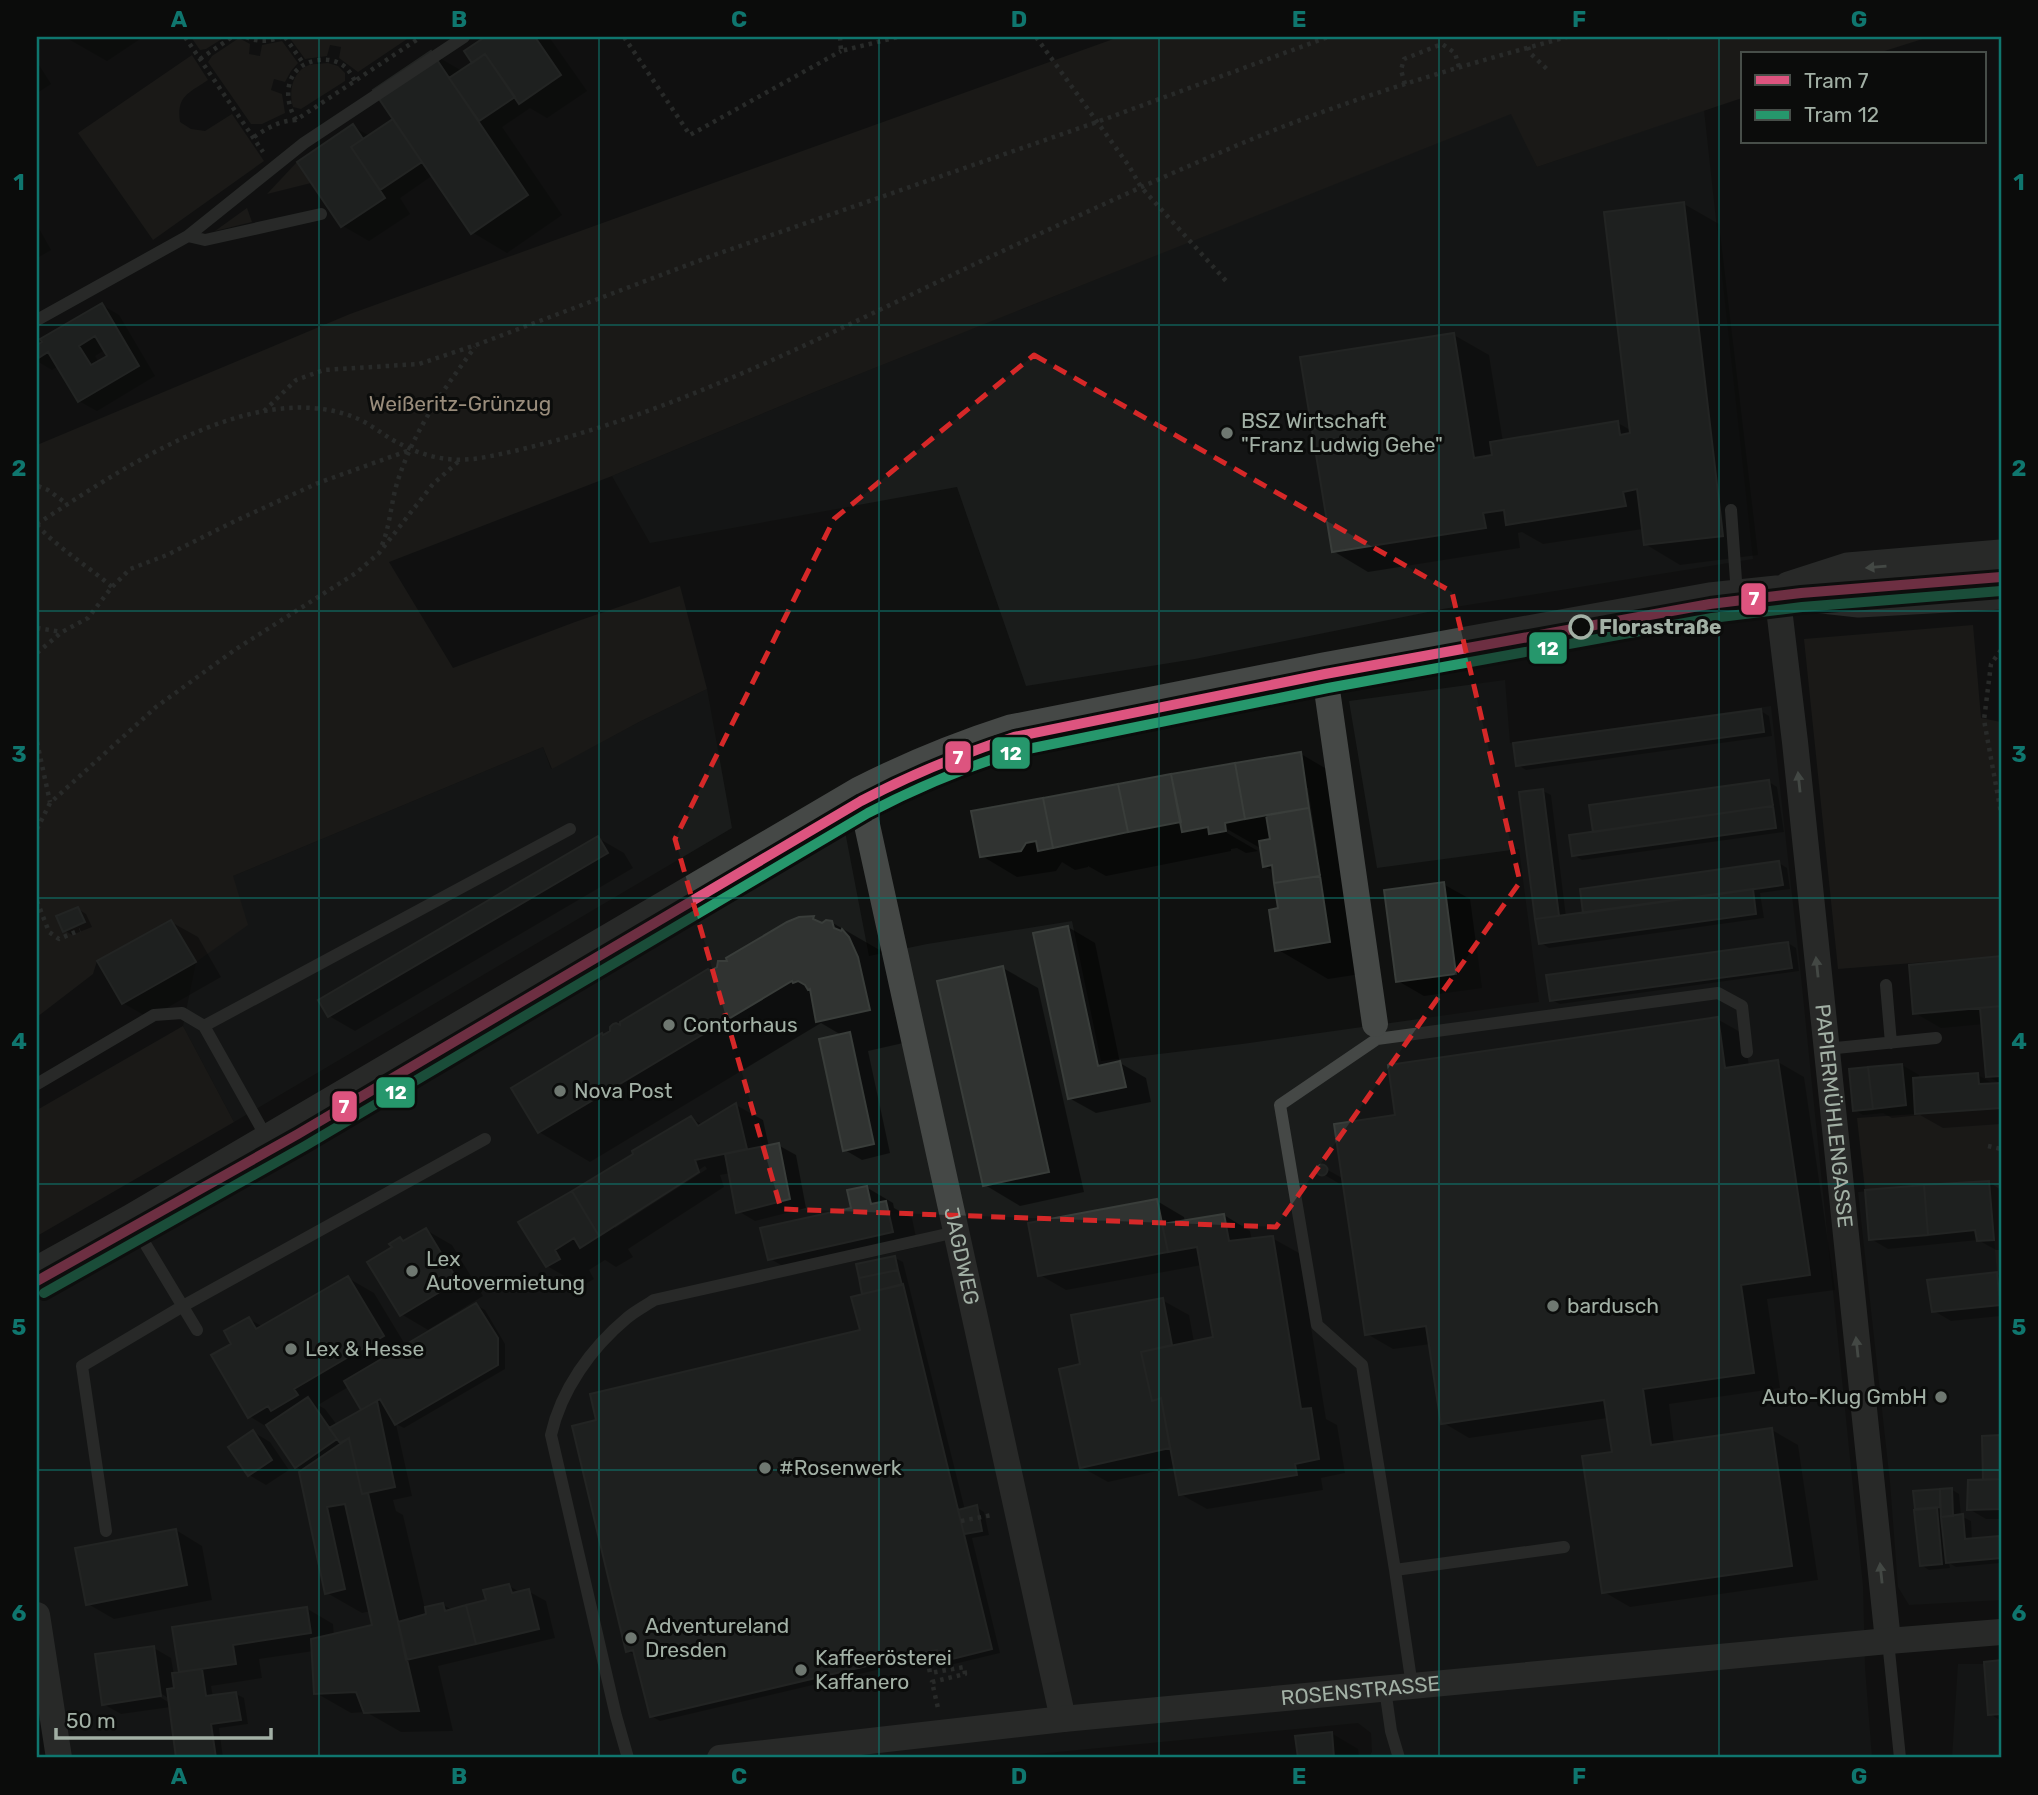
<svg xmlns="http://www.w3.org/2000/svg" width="2038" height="1795" font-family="Rubik,sans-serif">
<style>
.built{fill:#1a1c1b}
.green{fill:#262420}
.shadow{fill:#0007;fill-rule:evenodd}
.building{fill:#303331;stroke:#393d3a;stroke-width:2;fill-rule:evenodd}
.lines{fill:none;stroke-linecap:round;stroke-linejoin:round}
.path{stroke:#464a48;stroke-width:4.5;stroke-dasharray:3.5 5;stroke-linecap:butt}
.service{stroke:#454846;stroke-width:12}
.minor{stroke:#454846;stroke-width:26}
.tertiary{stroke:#454846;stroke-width:33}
.tram-1-casing{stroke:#0b0c0b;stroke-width:16}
.tram-2-casing{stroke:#0b0c0b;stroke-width:16}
.tram-1{stroke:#dd547f;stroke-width:10}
.tram-2{stroke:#26976c;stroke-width:10}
.oneway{fill:#818c84}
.marked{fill:none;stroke:#d62828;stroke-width:5;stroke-dasharray:14 9;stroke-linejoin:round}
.grid{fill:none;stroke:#0f766e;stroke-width:2;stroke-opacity:0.55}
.poi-dot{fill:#6f7871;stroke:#0b0c0b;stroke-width:2.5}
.stop-dot{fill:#0b0c0b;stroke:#a2b0a5;stroke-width:3.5}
.labels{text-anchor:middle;stroke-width:6;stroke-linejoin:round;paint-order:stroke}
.park-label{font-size:21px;fill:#998c7b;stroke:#0b0c0b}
.poi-label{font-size:21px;fill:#a2b0a5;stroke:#0b0c0b;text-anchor:start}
.stop-label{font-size:21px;font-weight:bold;fill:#a2b0a5;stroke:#0b0c0b;text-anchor:start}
.street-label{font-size:21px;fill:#a2b0a5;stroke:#0b0c0b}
.line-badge{stroke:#0b0c0b;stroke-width:2.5}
.badge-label{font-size:19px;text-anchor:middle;font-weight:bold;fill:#fff}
.neatline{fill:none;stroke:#0f766e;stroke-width:2.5}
.grid-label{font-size:23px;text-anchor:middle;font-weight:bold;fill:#0f766e}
</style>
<rect width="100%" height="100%" fill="#101110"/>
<path class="built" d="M1704,110L1753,559L1443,609L1195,659L1026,686L957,487L650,543L612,476L817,391L1512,113L1537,167Z
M1505,680L1510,743L1771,706L1800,967L1863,1586L1865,1668L1872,1758H1368L1372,1752L1371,1733L1358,1723L994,1758H37V1294L844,826L869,956L927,944L1072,921L1101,1061L1242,1044L1539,1002L1519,849L1377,868L1349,701Z
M707,689L732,828L234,1122L183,1026L196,962L233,876L543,747L551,769L639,722Z
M1989,1181L2001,1316V1600L1909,1605L1898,1587L1890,1482L1858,1192Z
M1958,1664H2001V1758H1952Z"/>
<path class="green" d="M191,37H225L206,49L200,50Z
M289,37H410L358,72L339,58L341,47L330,45L327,56L305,59Z
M1119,37H1929L1875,54H1742V98L1537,167L1511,114L817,391L612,476L389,562L453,668L575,622L680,586L707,689L639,722L552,769L543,747L233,876L248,925L196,962L171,920L97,961L93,974L37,1017V445L350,314Z
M239,38L250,44L249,54L260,56L262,45L282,41L298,63L291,71L285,82L274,79L271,90L282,94L285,113L262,124H251L208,62L212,56Z
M192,55L208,80C189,93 176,96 180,122L191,129L205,131L232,114L264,161L153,240L78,133Z
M328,63L338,66L345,73V81L301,109L293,107C289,94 291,75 305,67C311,63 321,64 328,63Z
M297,162L311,183L267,194Z
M247,208L252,222L215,231Z
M1973,625L1981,718L2001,722V956L1838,969L1804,639Z
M183,1026L234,1122L37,1236V1110Z
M2001,1108V1321L1989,1181L1865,1190L1857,1118Z"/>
<path class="shadow" d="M65,37H143L107,61Z
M488,37H549L587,91L547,118L530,108L502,127L562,215L507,253L472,232L433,175L400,198L410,214L369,241L343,226L299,163L353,127L370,136L395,119L431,53L462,71L475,63L467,51Z
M37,62L51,84L37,93Z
M1684,204L1719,224L1758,555L1680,565L1645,544L1643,529L1543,544L1522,532L1518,533L1520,548L1368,572L1333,551L1454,335L1489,355L1503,442L1618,423L1632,431Z
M37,225L51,250L37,258Z
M102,305L119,315L155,376L97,411L79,401L58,366L52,370L37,361V347ZM106,349L110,356L99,363L95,356Z
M1761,711L1769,716L1772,736L1526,770L1518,765Z
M1301,754L1352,784L1380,971L1328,979L1277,949L1279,910L1274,871L1264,866L1269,853L1227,829V833L1258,851L1246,853L1237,848L1231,849V851L1106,876L1088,866V867L1075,870L1062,862L1056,871L1017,877L982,856ZM1305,788H1308L1318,852L1314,853Z
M1769,782L1777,787L1784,832L1582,860L1573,855L1595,833Z
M1543,791L1551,795L1566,917L1779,863L1787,868L1790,889L1760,893L1764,918L1549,948L1541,943Z
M598,838L624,853L633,868L355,1031L329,1016Z
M1443,884L1470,899L1482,988L1424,996L1398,981Z
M78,909L86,914L92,927L72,935L64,930Z
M813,918L824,924L831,922L883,952L921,1039L868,1051L890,1153L862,1160L845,1150L843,1036L821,1023L590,1162L539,1132L621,1028L799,919Z
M171,922L198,937L221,977L149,1018L123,1003Z
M1068,927L1095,943L1120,1063L1146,1078L1151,1102L1096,1113L1069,1098Z
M1788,943L1796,948L1799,971L1560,1004L1551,1000Z
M2001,958V1084L1988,1076L1984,1024L1941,1028L1915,1013L1910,966ZM1982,1006V1009L1931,1014L1930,1011Z
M1003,968L1038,988L1084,1192L1020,1206L985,1185Z
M1717,1019L1744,1034L1749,1066L1778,1062L1804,1077L1835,1290L1767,1299L1780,1388L1669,1404L1674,1444L1772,1430L1798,1445L1818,1580L1630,1607L1604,1592L1614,1453L1608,1418L1469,1438L1442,1422L1431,1344L1393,1349L1367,1334L1345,1187L1323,1174L1319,1169L1322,1167L1326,1169L1344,1179L1397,1116Z
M1902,1065L1919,1075V1079L1978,1075L1995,1085L2001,1084V1124L1943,1128L1920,1115L1892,1118L1883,1113L1863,1115L1855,1110Z
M736,1105L763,1120L769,1147L778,1145L796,1155L806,1208L755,1221L738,1211L731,1173L720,1175L724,1187L628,1249L633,1257L616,1267L605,1260L589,1270L594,1279L582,1286L547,1266L573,1192L691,1118L703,1125ZM705,1166L707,1169L615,1228V1224Z
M1989,1182L2001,1190V1250H1996L1978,1240L1888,1249L1871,1239Z
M866,1187L893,1203L894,1208L912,1218L918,1247L796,1274L769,1258L853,1209Z
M1157,1201L1184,1217L1185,1222L1224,1215L1250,1231L1252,1240L1272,1238L1299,1253L1326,1419L1337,1425L1345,1473L1321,1478L1323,1490L1207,1509L1180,1494L1175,1467L1108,1482L1081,1467L1082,1366L1162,1300L1189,1315L1194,1342L1216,1338L1202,1265L1066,1290L1040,1275Z
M426,1230L452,1245L483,1296L428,1330L401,1314L394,1248L400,1239L406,1242Z
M895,1258L903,1262L965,1510L976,1507L984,1512L989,1535L972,1538L1000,1653L950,1665L942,1661L940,1655L660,1721L651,1716L637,1656L627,1651L599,1422L862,1331L864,1295L858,1266Z
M1997,1274L2001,1276V1316L1951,1321L1934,1311Z
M348,1278L374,1293L406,1346L476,1305L485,1310L505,1344V1369L404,1428L396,1424L412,1496L393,1500L396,1511L403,1515L425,1609L443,1605L453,1610L488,1601L509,1586L522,1593L528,1591L546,1601L555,1638L438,1666L453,1731L401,1732L366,1712L351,1713L316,1693L314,1651L259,1659L262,1678L211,1686L213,1697L236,1694L244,1698L248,1724L219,1728L223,1758H178L171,1707L121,1714L103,1704L154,1648L171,1658L174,1675L181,1674L174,1628L306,1608L333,1624L334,1636L375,1626L371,1611L362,1613L327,1593L303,1471L296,1467L270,1429L249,1416L234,1344L249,1319L263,1327ZM350,1386L364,1410L337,1425L325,1409L318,1405ZM155,1690L170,1699V1703L153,1693Z
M253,1432L270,1442L289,1470L266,1485L249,1475Z
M2001,1437V1519H1986L1969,1509L1984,1481L1983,1438Z
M1951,1489L1959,1494L1961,1516L1971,1521L1972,1540L1998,1538L2001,1540V1563L1956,1567L1949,1563L1950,1568L1929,1570L1921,1565L1915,1492Z
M176,1530L202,1546L212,1600L114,1619L88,1604Z
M2001,1662V1721L1990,1714L1986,1663Z
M37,1719L43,1723L48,1758H37Z
M1331,1733L1358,1749L1359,1758H1300L1297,1737Z"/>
<path class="building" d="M485,37H535L561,75L519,104L485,54L472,63L464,51Z
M431,51L528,195L471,234L373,90Z
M485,54L515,97L479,121L449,78Z
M393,119L422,162L380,190L351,147Z
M353,124L363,139L351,147L385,198L341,227L297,162Z
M1684,202L1723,536L1644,545L1637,489L1623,492L1626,506L1506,525L1504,510L1483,513L1486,528L1332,552L1300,357L1454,333L1474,458L1492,455L1490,442L1618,421L1620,435L1630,433L1604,212Z
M102,303L139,366L78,402L48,352L37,359V345L42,342L40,339ZM95,336L107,356L91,365L79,346Z
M1761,709L1764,732L1516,766L1513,743Z
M1301,752L1309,808L1245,819L1235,763Z
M1235,763L1245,819L1225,823L1226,831L1209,834L1208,827L1182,832L1171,774Z
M1171,774L1181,822L1128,832L1118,784Z
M1769,780L1773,806L1593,832L1589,805Z
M1118,784L1128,832L1053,848L1043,798Z
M1543,789L1559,916L1535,919L1519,792Z
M1043,798L1053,848L1038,851L1036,841L1026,843L1021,851L980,857L971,811Z
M1773,806L1776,828L1572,856L1569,835Z
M1309,808L1320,876L1274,883L1272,865L1263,867L1259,841L1270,839L1266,815Z
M598,836L608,853L328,1017L318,1000Z
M1779,861L1783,885L1583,913L1580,889Z
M1320,876L1330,942L1275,951L1269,910L1278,908L1274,883Z
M1444,882L1456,974L1396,982L1384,890Z
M1753,889L1756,914L1539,944L1535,919Z
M78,907L85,922L63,932L56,916Z
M814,916L813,919L822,923L826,920L832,921L834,928L841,931L842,929L849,937L858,957L870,1010L816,1022L810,989L808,990L805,985L798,981L793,983L792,981L538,1133L511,1088L602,1033L603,1035L610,1031V1027L613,1024L616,1023L620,1025V1022L708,969L710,971L717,967L718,961H727L726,958L787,922L799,917Z
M171,920L196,962L122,1004L97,961Z
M1068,926L1098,1066L1120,1061L1126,1087L1068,1099L1033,933Z
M1788,942L1792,968L1550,1001L1546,975Z
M2001,956V1006L1913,1014L1909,965Z
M1003,966L1049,1172L983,1186L937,981Z
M2001,1006V1076L1986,1077L1980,1008Z
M1718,1017L1725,1068L1778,1060L1810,1275L1741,1285L1754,1373L1643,1389L1651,1445L1772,1428L1792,1566L1602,1593L1582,1456L1612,1452L1604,1400L1441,1424L1426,1326L1365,1335L1334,1124L1395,1115L1388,1065Z
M850,1032L874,1144L843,1151L819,1039Z
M1902,1064L1906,1105L1873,1109L1868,1067Z
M1868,1067L1873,1109L1853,1111L1849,1069Z
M1978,1073L1979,1084L2001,1083V1108L1915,1114L1913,1078Z
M736,1103L747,1149L695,1160L699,1172L599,1236L572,1191L633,1154L632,1151L691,1116L698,1126Z
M779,1143L790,1199L736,1213L725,1154Z
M1316.5 1170a5.5 5.5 0 1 1 11 0a5.5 5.5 0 1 1-11 0Z
M1989,1181L1994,1240L1977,1241L1975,1230L1928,1235L1924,1185Z
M1924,1185L1928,1235L1869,1240L1865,1190Z
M867,1186L871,1204L886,1201L893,1232L768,1260L760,1228L851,1208L847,1190Z
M572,1191L599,1236L580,1248L574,1238L555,1250L560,1259L546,1267L518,1222Z
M1157,1199L1168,1252L1038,1276L1028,1223Z
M1224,1214L1229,1241L1273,1236L1301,1409L1311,1408L1319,1459L1295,1464L1297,1475L1179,1495L1161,1398L1152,1401L1141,1352L1213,1337L1197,1247L1168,1252L1162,1224Z
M426,1228L458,1281L400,1316L367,1262L392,1247L389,1244L400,1237L403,1241Z
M895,1256L898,1270L859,1278L856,1264Z
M898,1270L902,1285L862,1294L859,1278Z
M1997,1272L2000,1305L1932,1312L1927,1280Z
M348,1276L384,1336L294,1389L298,1395L271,1411L268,1406L248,1418L211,1355L231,1344L224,1331L249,1317L256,1329Z
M903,1284L992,1649L940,1662L937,1650L926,1652L650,1717L633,1650L626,1652L572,1426L596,1420L590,1394L860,1330L851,1297Z
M1163,1298L1172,1345L1141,1352L1152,1401L1161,1398L1170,1448L1080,1468L1059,1369L1080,1364L1071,1315Z
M476,1303L498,1338V1365L395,1425L380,1399L361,1410L344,1381Z
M308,1397L337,1439L295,1468L266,1425Z
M377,1401L395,1487L362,1494L349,1438L340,1443L329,1428Z
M253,1430L272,1460L248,1476L228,1447Z
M2001,1435V1479L1983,1480L1982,1436Z
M349,1438L362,1494L368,1493L419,1711L364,1713L356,1692L314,1694L311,1639L372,1625L345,1504L327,1507L345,1589L325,1594L299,1472Z
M2001,1479V1509L1967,1510L1968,1480Z
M1952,1488L1953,1516L1941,1517L1940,1489Z
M1940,1489V1507L1915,1509L1913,1491Z
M977,1505L982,1531L964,1534L958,1510Z
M1937,1508L1942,1564L1920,1566L1914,1510Z
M1963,1514L1965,1539L1999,1536L2001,1558L1946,1563L1941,1517Z
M176,1529L187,1585L86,1605L75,1548Z
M509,1584L512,1593L529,1589L539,1629L476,1644L466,1605L486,1600L483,1590Z
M443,1603L445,1611L466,1605L476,1644L406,1660L398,1622L426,1614L425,1607Z
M307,1607L311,1633L233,1645L236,1664L179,1672L172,1627Z
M154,1646L161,1696L102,1705L95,1654Z
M2001,1660V1714L1988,1715L1984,1662Z
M202,1669L206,1696L236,1692L241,1720L211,1724L216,1758H176L167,1689L174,1688L172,1673Z
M1332,1732L1334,1758H1298L1295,1736Z"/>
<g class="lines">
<path class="path" d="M185,37L263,152
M246,37C257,42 269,42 280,37
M285,37L303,63
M624,37L690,135L841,51
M840,37L841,51L898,37
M1036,37L1129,166L1141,187L1227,282
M1667,39L1668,37
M1528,47L1530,53L1550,72
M200,59L232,37
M1405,84L1401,70L1404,59L1442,44L1455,53L1459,67
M296,120C281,95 287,64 319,60C326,59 334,60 341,64C348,68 351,74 355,81
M254,137C267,128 279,121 296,120L421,37
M264,411L296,380L324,370L419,364L476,345L717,254L1097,122L1328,37
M38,486L48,490L67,504
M37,524C119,471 254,376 356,418C368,423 380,432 391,439C423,457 450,464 486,457C664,422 831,332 994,255C1089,211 1184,166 1282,127C1375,91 1471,63 1567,37
M37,525C59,549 88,566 112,587
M382,545C391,523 391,499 399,477C416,427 444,389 475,347
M37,628L62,632
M2001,650L1991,664L1984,720L2001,813
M37,653L62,632L88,618L112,587L130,569L167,555L235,521L318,483L410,450
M37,742L50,802
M37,829L50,803L156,707L236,649L356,573L379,553L433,484L459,461
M37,901L49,932L59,939L80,930
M1988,1146L2001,1149
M961,1521L992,1515
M926,1652L930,1673L964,1667L965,1674L932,1682L938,1708"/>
<path class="service" d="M188,236L205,240L321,214
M37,320L188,236L304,143L464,37
M1731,510L1737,595
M1886,985L1891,1043
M204,1026L570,829
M1826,1049L1936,1038
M37,1084L154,1015L182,1013L204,1026L268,1140
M132,1222L197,1330
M106,1531L82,1366L183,1306L485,1139
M1395,1570L1564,1547
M1888,1641L1900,1758
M1412,1686L1395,1570L1362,1365L1317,1325L1280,1105L1377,1039L1718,993L1742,1006L1747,1052
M1385,1689L1391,1731L1399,1758
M628,1758L616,1716L551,1435C561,1390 591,1348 627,1318C635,1311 645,1306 654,1300L956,1232"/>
<g class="minor">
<path id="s1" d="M1777,592L1795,742L1888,1641"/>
<path d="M1324,669L1375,1024"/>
<path id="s2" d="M860,793L1063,1719"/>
<path d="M37,1615L59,1758"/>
<path id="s3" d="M720,1758L1063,1719L1888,1641L2001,1632"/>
</g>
<path class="tertiary" d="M1789,588L1848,569L2001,556
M37,1273L131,1221L860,793C909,768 958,748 1011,731L1324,669L1710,599L1777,592L1859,601L2001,593"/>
<defs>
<path id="tram-1" d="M37,1281L298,1134L861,801C910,775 961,754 1014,737L1325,674L1710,604L1801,593L2001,577"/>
<path id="tram-2" d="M44,1293L305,1146L868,813C916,788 965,767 1018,751L1328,688L1712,618L1802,607L2001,591"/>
</defs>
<use href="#tram-1" class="tram-1-casing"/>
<use href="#tram-2" class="tram-2-casing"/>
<use href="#tram-1" class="tram-1"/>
<use href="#tram-2" class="tram-2"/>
</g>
<defs><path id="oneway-solid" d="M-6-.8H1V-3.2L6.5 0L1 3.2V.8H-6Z" transform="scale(1.75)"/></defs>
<g class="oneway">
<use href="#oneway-solid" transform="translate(1876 567) rotate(175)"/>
<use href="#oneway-solid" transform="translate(1799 782) rotate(-96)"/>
<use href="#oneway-solid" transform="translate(1817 967) rotate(-96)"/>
<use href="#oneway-solid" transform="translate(1857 1347) rotate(-96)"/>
<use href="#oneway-solid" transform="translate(1881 1573) rotate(-96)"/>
</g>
<path d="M0 0H2038V1795H0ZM1034,355L1452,592L1520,882L1276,1227L781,1209L675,839L834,519Z" fill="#101110" fill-opacity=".55" fill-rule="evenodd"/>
<path class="marked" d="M1034,355L1452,592L1520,882L1276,1227L781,1209L675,839L834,519Z"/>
<path class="grid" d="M319,37V1758M599,37V1758M879,37V1758M1159,37V1758M1439,37V1758M1719,37V1758M37,325H2001M37,611H2001M37,898H2001M37,1184H2001M37,1470H2001"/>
<g class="poi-dot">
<circle cx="1227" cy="433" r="7"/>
<circle cx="669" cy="1025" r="7"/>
<circle cx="560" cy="1091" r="7"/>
<circle cx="412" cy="1271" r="7"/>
<circle cx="1553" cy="1306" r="7"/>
<circle cx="291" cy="1349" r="7"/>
<circle cx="1941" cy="1397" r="7"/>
<circle cx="765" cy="1468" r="7"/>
<circle cx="631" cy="1638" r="7"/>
<circle cx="801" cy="1670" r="7"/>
</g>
<circle class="stop-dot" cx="1581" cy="627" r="11"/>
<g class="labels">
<g class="park-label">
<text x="460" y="411">Weißeritz-Grünzug</text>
</g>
<g class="poi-label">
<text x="1241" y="428">BSZ Wirtschaft<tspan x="1241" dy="24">"Franz Ludwig Gehe"</tspan></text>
<text x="683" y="1032">Contorhaus</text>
<text x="574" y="1098">Nova Post</text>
<text x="426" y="1266">Lex<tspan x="426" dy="24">Autovermietung</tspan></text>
<text x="1567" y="1313">bardusch</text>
<text x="305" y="1356">Lex &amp; Hesse</text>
<text x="1927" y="1404" text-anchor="end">Auto-Klug GmbH</text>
<text x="779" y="1475">#Rosenwerk</text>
<text x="645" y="1633">Adventureland<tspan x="645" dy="24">Dresden</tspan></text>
<text x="815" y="1665">Kaffeerösterei<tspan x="815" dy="24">Kaffanero</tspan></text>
</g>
<g class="stop-label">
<text x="1599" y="634">Florastraße</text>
</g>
<g class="street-label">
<text dy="7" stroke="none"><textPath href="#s1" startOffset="527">PAPIERMÜHLENGASSE</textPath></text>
<text dy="7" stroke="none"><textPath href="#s2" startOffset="474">JAGDWEG</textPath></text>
<text dy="7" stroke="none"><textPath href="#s3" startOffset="644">ROSENSTRASSE</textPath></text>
</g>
</g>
<g class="line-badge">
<rect x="1740" y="582" width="27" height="34" rx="7" fill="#dd547f"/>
<rect x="1528" y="631" width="40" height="34" rx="7" fill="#26976c"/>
<rect x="991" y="736" width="40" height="34" rx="7" fill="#26976c"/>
<rect x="944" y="740" width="28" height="34" rx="7" fill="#dd547f"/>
<rect x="375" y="1076" width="41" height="33" rx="7" fill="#26976c"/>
<rect x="331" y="1090" width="27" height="33" rx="7" fill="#dd547f"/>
</g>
<g class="badge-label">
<text x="1754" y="605">7</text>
<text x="1548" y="655">12</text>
<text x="1011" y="760">12</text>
<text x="958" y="764">7</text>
<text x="396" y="1099">12</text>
<text x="344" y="1113">7</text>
</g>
<rect width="2038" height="1795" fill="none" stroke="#0b0c0b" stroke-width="77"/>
<rect x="1741" y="52" width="245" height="91" fill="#0b0c0b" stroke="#474e49" stroke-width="2"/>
<rect x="1755" y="75" width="35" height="10" fill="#dd547f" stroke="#474e49" stroke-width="2"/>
<text x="1804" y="88" font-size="21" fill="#a2b0a5">Tram 7</text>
<rect x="1755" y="110" width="35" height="10" fill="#26976c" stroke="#474e49" stroke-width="2"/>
<text x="1804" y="122" font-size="21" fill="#a2b0a5">Tram 12</text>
<path d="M56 1728v10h215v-10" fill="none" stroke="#a2b0a5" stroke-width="3.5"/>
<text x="66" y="1728" font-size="21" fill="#a2b0a5" stroke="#0b0c0b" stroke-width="5" paint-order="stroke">50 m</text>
<rect x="38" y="38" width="1962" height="1718" class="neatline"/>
<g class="grid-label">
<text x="179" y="27">A</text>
<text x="459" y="27">B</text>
<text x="739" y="27">C</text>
<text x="1019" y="27">D</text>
<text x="1299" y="27">E</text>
<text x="1579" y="27">F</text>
<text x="1859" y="27">G</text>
<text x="19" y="190">1</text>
<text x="2019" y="190">1</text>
<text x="19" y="476">2</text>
<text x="2019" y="476">2</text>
<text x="19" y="762">3</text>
<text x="2019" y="762">3</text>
<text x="19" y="1049">4</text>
<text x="2019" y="1049">4</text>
<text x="19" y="1335">5</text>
<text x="2019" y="1335">5</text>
<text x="19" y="1621">6</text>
<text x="2019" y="1621">6</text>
<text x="179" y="1784">A</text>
<text x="459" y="1784">B</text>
<text x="739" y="1784">C</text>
<text x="1019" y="1784">D</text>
<text x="1299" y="1784">E</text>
<text x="1579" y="1784">F</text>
<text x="1859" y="1784">G</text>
</g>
</svg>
